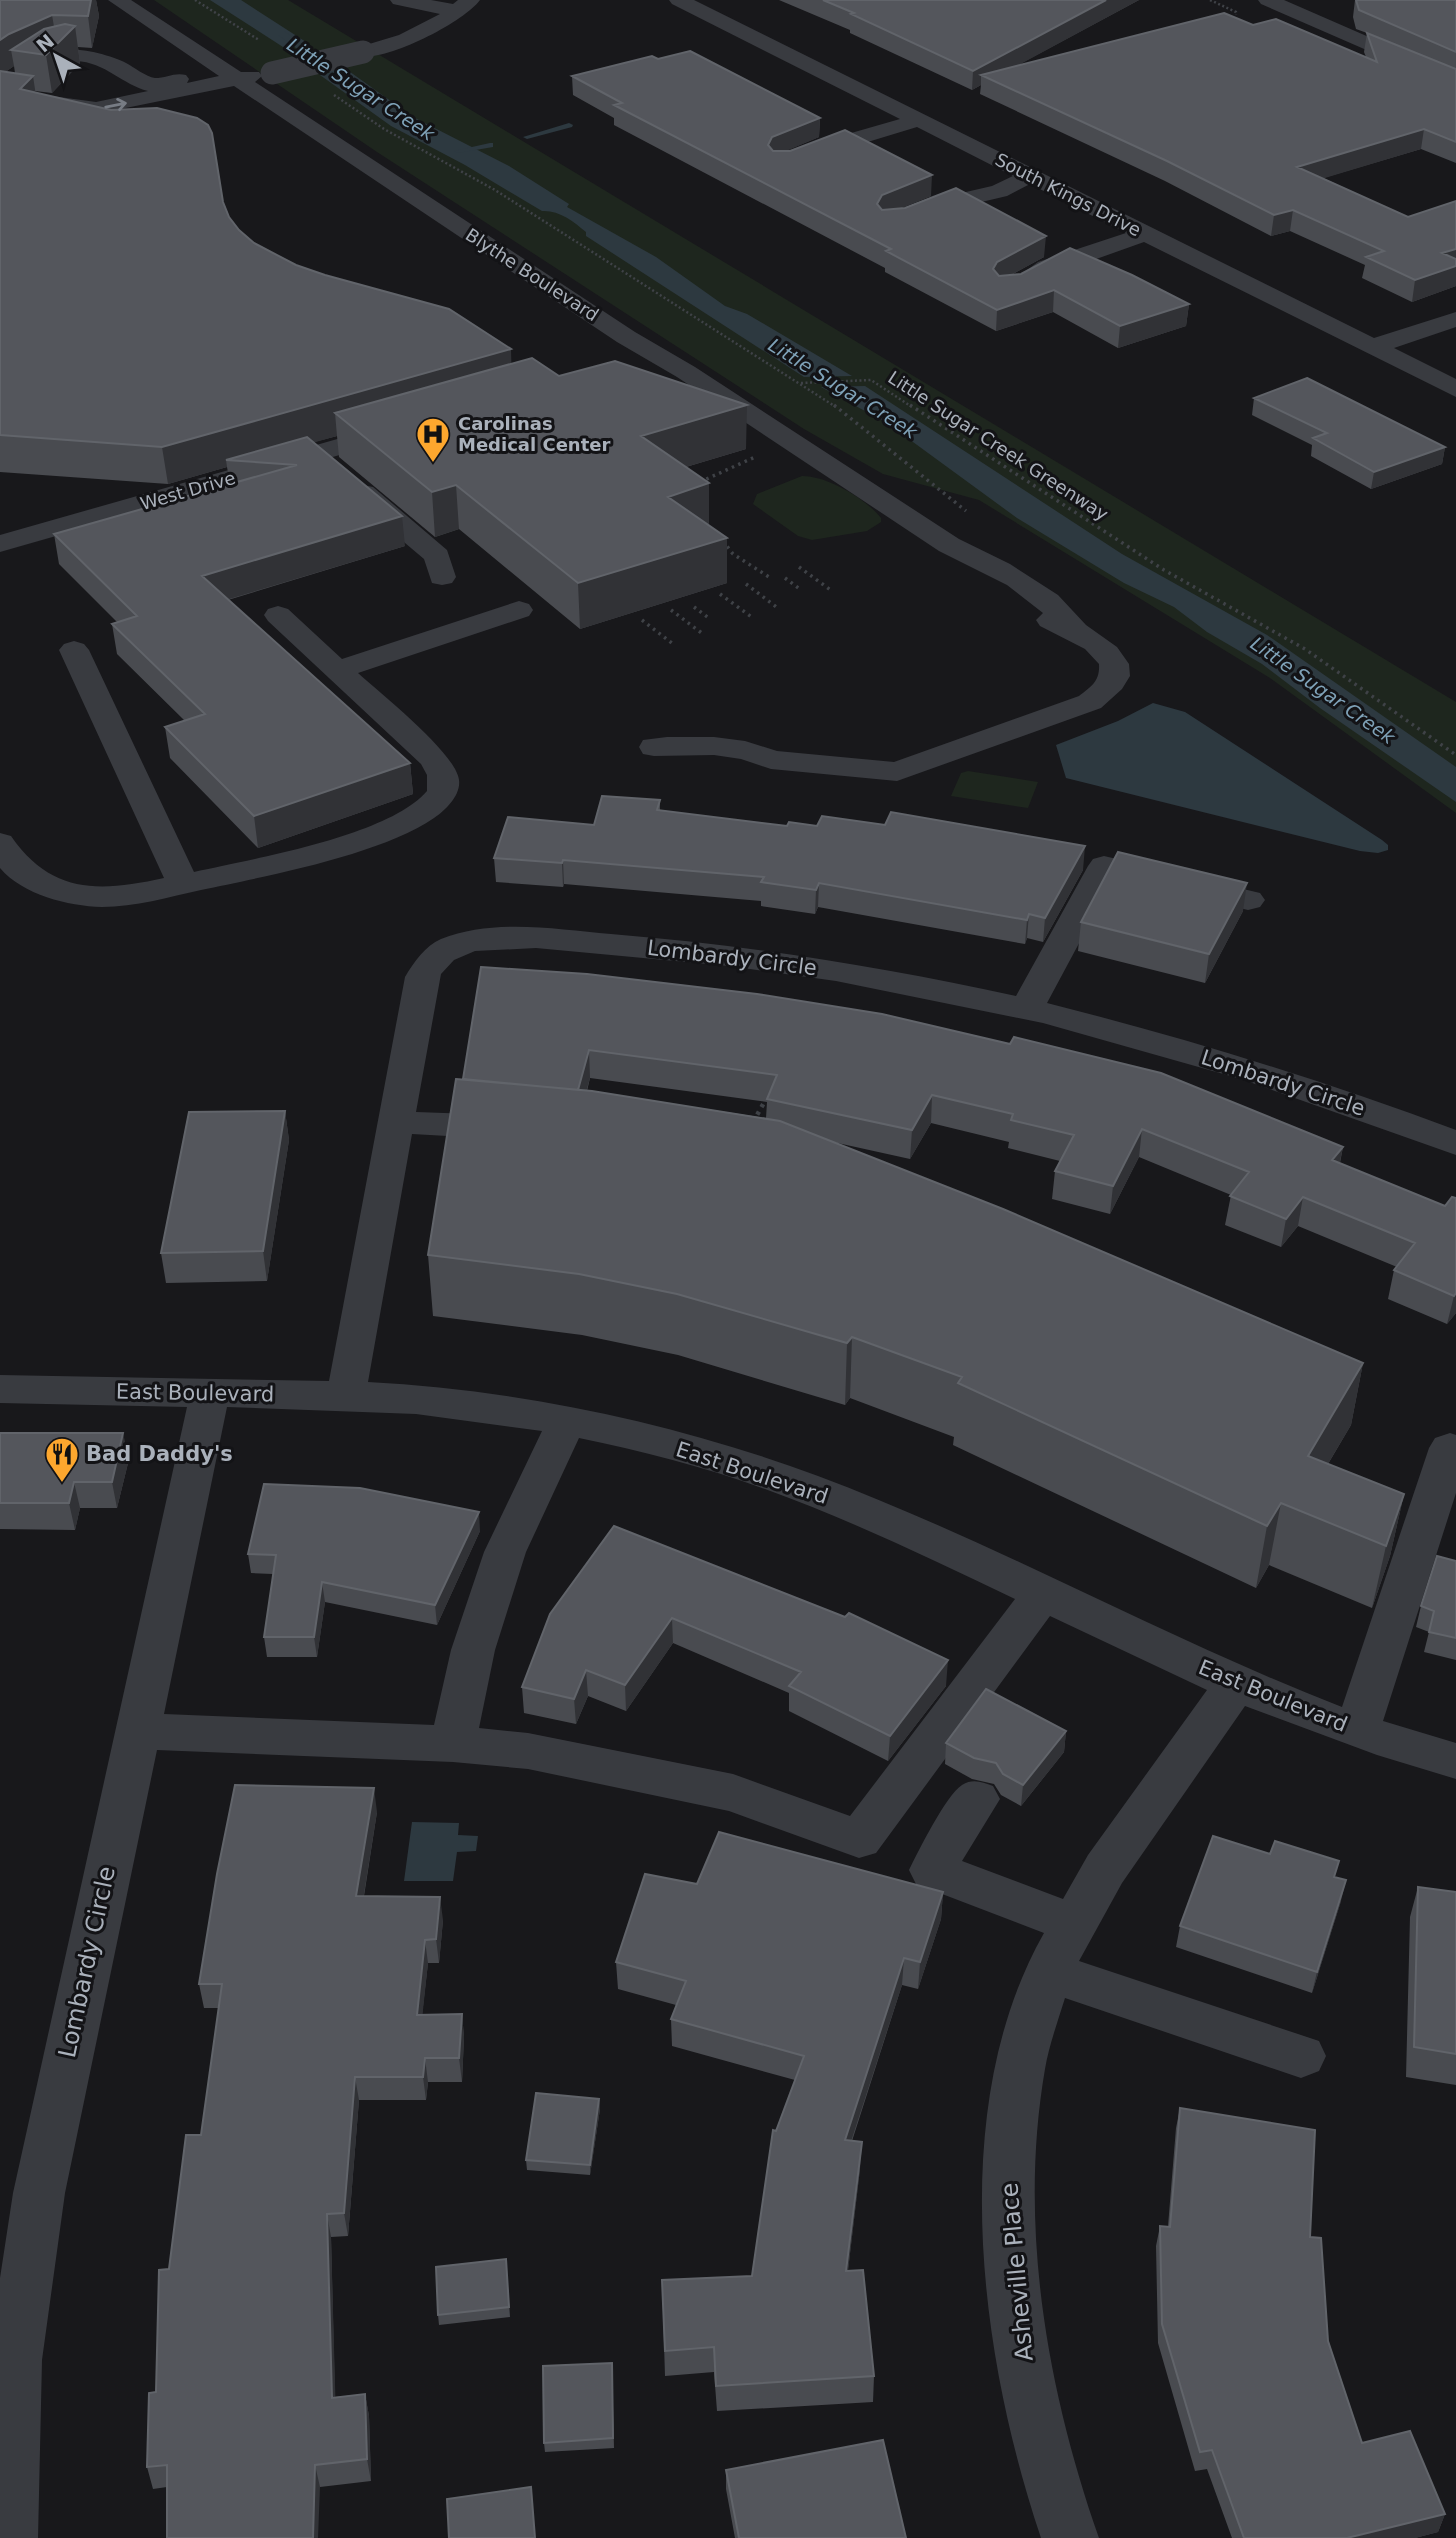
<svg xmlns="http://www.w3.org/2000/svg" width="1456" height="2538" font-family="'DejaVu Sans',sans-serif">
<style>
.green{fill:#1e261e}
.water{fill:#2d3940}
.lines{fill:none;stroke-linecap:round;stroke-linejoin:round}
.stream{fill:#2d3940;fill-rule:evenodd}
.path-far1{stroke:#3f4247;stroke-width:2.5;stroke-dasharray:2 2.5;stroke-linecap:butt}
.path{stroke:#3f4247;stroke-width:3.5;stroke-dasharray:2.5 4.5;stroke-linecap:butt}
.minor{fill:#393b40;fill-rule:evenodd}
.path-bridge{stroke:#3f4247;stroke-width:4.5;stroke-dasharray:3.5 5;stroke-linecap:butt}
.minor-bridge{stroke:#393b40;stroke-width:23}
.wall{fill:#494b50;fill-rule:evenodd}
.shaded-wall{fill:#313236}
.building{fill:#54565c;stroke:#61646a;stroke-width:2}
.oneway{stroke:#777c84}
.labels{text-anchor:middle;stroke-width:6;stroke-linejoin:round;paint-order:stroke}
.far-street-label{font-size:18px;fill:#aab1bb;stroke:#131316}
.far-poi-label{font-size:18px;font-weight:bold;fill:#aab1bb;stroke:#131316;text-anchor:start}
.far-water-label{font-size:19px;font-style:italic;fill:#7fa2b8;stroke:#131316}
.street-label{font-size:21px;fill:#aab1bb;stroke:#131316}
.poi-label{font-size:21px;font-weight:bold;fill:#aab1bb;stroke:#131316;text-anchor:start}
.near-street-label{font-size:24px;fill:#aab1bb;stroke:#131316}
</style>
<rect width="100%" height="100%" fill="#18181b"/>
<path class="green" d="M154,0H288L1456,702V813L1270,678L979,500L883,474L804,429L377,152Z
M802,476C827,476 865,498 881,518V522L867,531L812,540L798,536L753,504L757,494Z
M968,771L1038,782L1028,808L951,796L961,773Z"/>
<path class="water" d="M210,0H241L306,42L283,47Z
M346,69L413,117L509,166L569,204L567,207L656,257L725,306L747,314L852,376L804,377L586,236V232C573,221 559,210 542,211L465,165L391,126L320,75Z
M865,386L1122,554L1267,635L1456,767V802L1320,708L1262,664L1207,632L1174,607L1124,583L1017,518L887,423L821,387Z
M1153,703L1185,712L1382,840L1388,845V850L1378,853L1360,851L1066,778L1056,745L1118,721Z
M412,1822L459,1823L458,1835L478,1836L476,1851L457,1852L453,1881H404Z"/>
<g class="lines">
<path class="stream" d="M278,31H284L353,81V85H347L278,35Z
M569,123L573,125L572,127L527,139L523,137Z
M490,143H493V147L458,153L454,151Z
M812,366H818L865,396L857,398L812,370Z"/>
<path class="path-far1" d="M195,0L259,40
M1210,0L1236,12V15
M334,95L384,129L495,190L836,407
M801,383L871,380L912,407"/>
<path class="path" d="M834,405L966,511
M910,405L1164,570L1305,649L1456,755
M700,482L755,457
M723,541L733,554L769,577
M799,567L832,591
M785,578L801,590
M746,584L779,609
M720,594L753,618
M694,607L710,619
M671,610L703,634
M642,620L673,644"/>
<path class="minor" d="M108,0H131L241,72H259L262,76L255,82L635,332L695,367L959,539L1010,564L1058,595L1086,625L1117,647L1129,664L1130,676L1122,689L1101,708L897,781L771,769L741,759L714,755L654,756L643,754L639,747L643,740L667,737H714L745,741L777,751L894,762L1079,696C1092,686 1100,681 1099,664L1085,649L1040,626L1036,620L1043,613L1007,585L939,551L677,377L617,342L234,86L96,114L0,101V89L96,102L148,91C123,85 105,62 76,61C57,60 40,76 23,71L20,67C40,38 100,50 126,63C134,67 146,77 155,78C166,78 175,72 186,75L189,79L187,83L219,76Z
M390,0H431L453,4L458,0H480C463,23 384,63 356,56L353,52L356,48L399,35L440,14L393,4Z
M669,0H694L1374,338L1456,312V327L1394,348L1456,379V397L1144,242L1043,278H1027L1023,273L1038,262L1126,233L1030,184L1007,196L922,216L914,214L911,209L914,204L992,186L1013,176L917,127L815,158H799L796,153L799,148L900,119L672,4Z
M1258,0H1284L1456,75V89L1261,4Z
M390,424L399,426L403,432L399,438L0,552V535Z
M363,485L373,487L447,550L456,577L452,583L442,585L432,583L424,559L353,499L350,493L353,487Z
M519,601L529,604L533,610L529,616L358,673C380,693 456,753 459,780C461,795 446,810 434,818C380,855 267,876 201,890C169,897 135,907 102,907C68,906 23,895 0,868V833L11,836C52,895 100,892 164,878L59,650L64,644L74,641L84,644L89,650L194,872C252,859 389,836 427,791V775L421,764L268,621L264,615L268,609L278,606L288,609L342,659Z
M1104,856L1260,893L1265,900L1260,907L1248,910L1114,878L1047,1003C1186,1038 1322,1080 1456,1130V1155L1241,1079L1043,1023L836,981L729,966L536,948L475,951L454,960L441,974L416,1112L501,1115L514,1119L519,1127L514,1135L501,1139L412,1134L368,1382C521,1390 675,1423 818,1476C997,1543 1164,1638 1342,1707L1429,1448L1435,1438L1450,1433L1456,1435V1493L1383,1721L1456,1743V1779L1377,1755L1245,1706L1122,1883L1079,1961L1319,2041L1326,2056L1319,2071L1301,2078L1065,1998C1058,2021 1049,2045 1045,2069C1018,2225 1047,2390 1099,2538H1041C980,2357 945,2107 1044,1933L916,1884L909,1870C918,1852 946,1795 962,1785C973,1778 982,1782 993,1786L1000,1799L962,1861L1063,1899L1088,1855L1207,1690L1050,1616L876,1853L859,1858L729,1811L528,1769L453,1762L157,1750L65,2193L42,2360L38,2538H0V2278L13,2193L187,1407L0,1403V1375L329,1381L405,977C414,962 425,946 441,939C494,918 555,929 611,934C747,945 882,967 1016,996L1088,866L1093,859ZM227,1407L416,1414L542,1431L484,1552L451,1650L434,1725L164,1714ZM579,1438C642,1451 705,1467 765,1489C851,1520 933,1560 1015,1599L850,1816L733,1774L528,1733L479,1728L495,1650L526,1552Z"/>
<path class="path-bridge" d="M753,1122L765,1101"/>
<path class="minor-bridge" d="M272,73L363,52"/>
</g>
<path class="wall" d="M0,0H96L99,16L92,48L78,47L80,63L52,93L35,91V93L223,202L229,217L239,230L254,243L296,265L511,349V364L559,376L746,449L686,467L709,525L727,538V583L580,629L459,529L435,537L339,457L337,436L314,442L405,546L228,600L410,763L413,794L258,848L170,758L165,727L185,721L117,654L112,624L117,622L59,564L54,534L230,484L227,467L168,484L0,472ZM14,66L15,73L5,72Z
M779,0H1139L1016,66L1253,25L1366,57L1364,52L1367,33L1356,29L1353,17L1355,0H1456V163L1421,149L1323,178L1408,217L1456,201V286L1412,302L1362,278L1365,265L1290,231L1271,236L1165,181L980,94L981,85L972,90L850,33V30Z
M658,59L820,118L819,137L785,151L931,196L898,209L1044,257L1011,275L1189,304L1186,326L1118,348L1053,312L996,331L885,272V268L614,125V118L573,95L572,76Z
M1254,398L1445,447L1442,464L1371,489L1311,456L1312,445L1252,415Z
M660,800V810L1083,870L1043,942L1027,938L1025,944L818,907L815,914L761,906V901L564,884L563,887L496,882L494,858L594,825Z
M1243,911L1205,983L1078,951L1081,922Z
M481,967L1343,1147L1340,1163L1445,1206L1456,1198V1313L1447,1324L1388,1299L1394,1270L1397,1267L1298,1226L1281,1247L1225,1225L1231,1195L1139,1157L1110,1214L1052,1199L1055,1171L1060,1161L1008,1148L1009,1142L931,1123L910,1159L833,1142L1363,1363L1351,1425L1328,1464L1404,1494L1390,1556L1372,1608L1269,1565L1256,1588L953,1445L954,1437L850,1398L845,1405L678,1355L582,1335L433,1316L428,1255L463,1079ZM590,1078L767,1102L766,1118L587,1091Z
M285,1111L289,1140L267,1281L166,1283L161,1253Z
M0,1433L129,1459L117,1508H80L75,1530L0,1529Z
M614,1526L946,1686L888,1761L789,1711V1693L673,1643L626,1711L588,1696L576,1724L524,1713L522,1687Z
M480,1531L437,1625L325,1602L317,1657H267L264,1637L273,1574L251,1573L248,1554Z
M1456,1561V1660L1424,1652L1429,1632L1416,1627L1421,1606Z
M1066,1731L1064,1752L1021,1806L1001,1795L994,1784L972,1779L945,1764L946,1743Z
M377,1812L364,1896L443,1920L439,1963H428L422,2015L462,2014L464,2037L462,2082H428L426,2100H359L348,2236L331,2237L335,2397L365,2394L369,2416L371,2481L320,2487H167L153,2489L147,2467L169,2269L201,2135L219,2008H204L199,1984Z
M1335,1877L1341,1901L1312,1993L1176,1947L1180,1926Z
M697,1884L943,1892L941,1919L918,1989L902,1985L852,2141L860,2169L848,2270L874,2376L873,2402L717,2411L714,2372L665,2376L662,2280L752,2276L776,2131L795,2080L672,2046L671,2019L676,2005L618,1989L616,1962Z
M1418,1887L1456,1892V2085L1406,2077L1410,1917Z
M599,2099L600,2109L590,2175L527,2170L526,2160Z
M1180,2108L1310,2237L1328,2341L1362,2443L1445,2514L1438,2532L1415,2538H1232L1207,2469L1195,2471L1158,2343L1156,2246L1160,2226H1168L1176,2128Z
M506,2259L510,2317L439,2325L438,2315Z
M612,2363L614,2448L545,2452L544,2443Z
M726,2470L906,2538H735L726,2489Z"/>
<path class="shaded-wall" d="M91,0H96L99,16L92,48L88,16Z
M1106,0H1139L991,80L981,75V85L972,90L973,71Z
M52,15L57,44L75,26L80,63L52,93L46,55L11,50L14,66L0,76V40L9,34Z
M33,76L38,109L20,89Z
M820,118L819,137L772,157L768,145L772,137Z
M1424,129L1421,149L1295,187L1297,167Z
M932,175L931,196L881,216L877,204L882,195Z
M1293,210L1290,231L1271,236L1274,215Z
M1046,236L1044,257L996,283L993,269L997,262Z
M1456,249V286L1412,302L1415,280L1442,253Z
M1054,290L1053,312L996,331L997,310Z
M1189,304L1186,326L1118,348L1120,326Z
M511,349L512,386L335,413L337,436L248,461L226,460L227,467L168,484L162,447Z
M747,405L746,449L642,480L641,436Z
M1445,447L1442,464L1371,489L1374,472Z
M709,483V528L668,497Z
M456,485L459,529L435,537L432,492Z
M402,516L405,546L206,606L202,576Z
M727,538V583L580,629L578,583Z
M410,763L413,794L258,848L254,816Z
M1085,846L1083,870L1043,942L1045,918Z
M563,860L564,884L563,887L562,863Z
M819,883L818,907L815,914L816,890Z
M1247,883L1243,911L1205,983L1209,954Z
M1029,914L1027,938L1025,944L1027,920Z
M589,1050L590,1078L578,1120L577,1092Z
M932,1095L931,1123L910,1159L912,1130Z
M285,1111L289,1140L267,1281L263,1251Z
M1142,1129L1139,1157L1110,1214L1113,1186Z
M1343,1147L1337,1175L1332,1160Z
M1303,1197L1298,1226L1281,1247L1286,1219Z
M1456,1293V1313L1447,1324L1454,1296Z
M852,1337L850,1398L845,1405L847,1343Z
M1363,1363L1351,1425L1300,1511L1308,1456Z
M123,1433L129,1459L117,1508L112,1482Z
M74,1482L80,1508L75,1530L69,1503Z
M1404,1494L1390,1556L1372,1608L1386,1546Z
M1281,1503L1269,1565L1256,1588L1267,1526Z
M479,1512L480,1531L437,1625L435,1605Z
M322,1582L325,1602L317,1657L314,1637Z
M672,1618L673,1643L626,1711L625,1685Z
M948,1660L946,1686L888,1761L890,1736Z
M586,1670L588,1696L576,1724L574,1699Z
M1066,1731L1064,1752L1021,1806L1023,1785Z
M374,1788L377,1812L360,1919L356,1896Z
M1346,1880L1341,1901L1312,1993L1317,1972Z
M943,1892L941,1919L918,1989L920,1962Z
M440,1897L443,1920L439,1963L436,1939Z
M425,1940L428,1963L420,2038L417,2015Z
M904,1958L902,1985L843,2166L845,2140Z
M462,2014L464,2037L462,2082L459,2058Z
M425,2058L428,2082L426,2100L423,2077Z
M355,2077L359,2100L348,2236L344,2213Z
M599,2099L600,2109L590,2175V2165Z
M862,2142L860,2169L845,2296L846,2271Z
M327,2214L331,2237L336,2420L332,2398Z
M365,2394L369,2416L371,2481L367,2459Z
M315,2465L320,2487L318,2538H313Z
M1445,2514L1438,2532L1415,2538H1347Z"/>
<path class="building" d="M0,0H91L88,16L52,15L9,34L0,40Z
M823,0H1106L973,71L851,14L854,13Z
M1356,0H1456V52L1359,10Z
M1224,13L1253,25L1276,19L1377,62L1367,33L1456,69V142L1424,129L1297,167L1408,217L1456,201V249L1442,253L1456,259V266L1415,280L1366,257L1384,251L1293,210L1274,215L1167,161L981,75Z
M65,24L75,26L46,55L11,50L44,29Z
M690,51L820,118L772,137L768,145L773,151H790L845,130L932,175L882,195L877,204L882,210L905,208L956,188L1046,236L997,262L993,269L999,276L1021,274L1070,248L1132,275L1189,304L1120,326L1054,290L997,310L886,251L891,249L614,105L622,103L572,76L652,56L658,59Z
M0,71L33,76L20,89L111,110L157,108L197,118L208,125L212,133L223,202L229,217L239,230L254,243L296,265L325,275L449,309L511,349L162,447L0,435Z
M532,358L559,376L615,361L747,405L641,436L709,483L668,497L727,538L578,583L456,485L432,492L335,413Z
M1307,378L1445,447L1374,472L1313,438L1327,433L1254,398Z
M307,437L402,516L202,576L410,763L254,816L165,727L205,714L112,624L137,616L54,534L297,465L226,460Z
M602,796L660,800L657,810L787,826L789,822L817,826L822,816L885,825L891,812L1085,846L1045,918L1029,914L1027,920L819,883L816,890L761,882L764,877L563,860L562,863L494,858L508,817L594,825Z
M1118,852L1247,883L1209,954L1081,922Z
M481,967L587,974L757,994L882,1014L1010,1044L1014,1037L1161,1073L1343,1147L1332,1160L1445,1206L1452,1197L1456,1198V1293L1454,1296L1394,1270L1415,1243L1303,1197L1286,1219L1230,1196L1249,1172L1142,1129L1113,1186L1055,1171L1074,1135L1011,1120L1013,1114L932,1095L912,1130L767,1099L777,1075L589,1050L578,1090L463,1079Z
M456,1079L592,1091L780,1121L1003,1209L1363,1363L1308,1456L1404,1494L1386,1546L1281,1503L1267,1526L958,1383L962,1377L852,1337L847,1343L677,1294L579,1274L428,1255Z
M285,1111L263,1251L161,1253L189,1112Z
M0,1433H123L112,1482H74L69,1503H0Z
M264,1484L360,1488L479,1512L435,1605L322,1582L314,1637H264L276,1555L248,1554Z
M614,1526L845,1617L849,1613L948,1660L890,1736L789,1686L801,1672L672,1618L625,1685L586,1670L574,1699L522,1687L550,1614Z
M1437,1556L1456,1561V1638L1429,1632L1434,1611L1421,1606Z
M986,1689L1066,1731L1023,1785L1003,1774L996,1763L974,1758L946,1743Z
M235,1785L374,1788L356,1896L440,1897L436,1939L425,1940L417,2015L462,2014L459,2058H425L423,2077H355L344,2213L327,2214L332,2398L365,2394L367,2459L315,2465L313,2538H167V2465L147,2467L149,2393L156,2392L159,2270L169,2269L186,2135H201L222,1984H199L217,1874Z
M719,1832L943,1892L920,1962L904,1958L845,2140L862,2142L846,2271L863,2270L874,2376L716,2386L714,2347L665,2351L662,2280L752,2276L773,2130L776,2131L804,2056L671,2019L686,1981L616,1962L645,1874L697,1884Z
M1213,1836L1270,1854L1275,1841L1339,1861L1334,1877L1346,1880L1317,1972L1180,1926Z
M1418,1887L1456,1892V2054L1414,2047Z
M536,2093L599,2099L590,2165L526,2160Z
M1180,2108L1315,2130L1310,2237L1321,2238L1328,2341L1362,2443L1410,2431L1445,2514L1347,2538H1244L1212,2450L1200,2452L1162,2324L1160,2226L1170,2227Z
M506,2259L509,2307L438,2315L436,2267Z
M612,2363L613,2438L544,2443L543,2366Z
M883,2440L906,2538H739L726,2470Z
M531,2487L535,2538H449L447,2499Z"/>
<defs><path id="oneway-shaft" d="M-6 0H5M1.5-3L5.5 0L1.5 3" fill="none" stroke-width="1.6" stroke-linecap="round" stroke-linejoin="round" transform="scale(1.75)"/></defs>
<use class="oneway" href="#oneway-shaft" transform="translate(116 105) rotate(-11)"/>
<defs>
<symbol id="hospital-pin" viewBox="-11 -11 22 30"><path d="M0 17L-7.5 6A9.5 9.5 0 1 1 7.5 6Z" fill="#fda72e" stroke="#131316"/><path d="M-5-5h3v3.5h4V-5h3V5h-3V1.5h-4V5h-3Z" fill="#111"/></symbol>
<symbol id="restaurant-pin" viewBox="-11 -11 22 30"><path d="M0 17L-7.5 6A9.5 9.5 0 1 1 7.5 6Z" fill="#fda72e" stroke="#131316"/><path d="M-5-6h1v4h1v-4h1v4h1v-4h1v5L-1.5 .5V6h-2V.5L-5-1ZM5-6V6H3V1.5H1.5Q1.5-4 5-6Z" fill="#111"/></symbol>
</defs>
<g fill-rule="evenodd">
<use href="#hospital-pin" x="414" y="415" width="38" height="52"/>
<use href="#restaurant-pin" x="43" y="1435" width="38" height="52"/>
</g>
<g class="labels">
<g class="far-street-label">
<text transform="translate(1068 195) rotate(27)" y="6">South Kings Drive</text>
<text transform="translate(532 275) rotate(33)" y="6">Blythe Boulevard</text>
<text transform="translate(998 446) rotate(33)" y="6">Little Sugar Creek Greenway</text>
<text transform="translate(188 491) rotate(-16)" y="6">West Drive</text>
</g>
<g class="far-poi-label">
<text x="458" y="430">Carolinas<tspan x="458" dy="21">Medical Center</tspan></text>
</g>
<g class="far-water-label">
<text transform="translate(361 89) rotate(33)" y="7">Little Sugar Creek</text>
<text transform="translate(843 388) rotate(32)" y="7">Little Sugar Creek</text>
<text transform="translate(1323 690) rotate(35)" y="7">Little Sugar Creek</text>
</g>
<g class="street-label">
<text transform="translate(732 958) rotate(7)" y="7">Lombardy Circle</text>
<text transform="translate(1283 1083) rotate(18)" y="7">Lombardy Circle</text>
<text transform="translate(195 1393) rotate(1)" y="7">East Boulevard</text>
<text transform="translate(752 1473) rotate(18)" y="7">East Boulevard</text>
<text transform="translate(1273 1696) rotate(22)" y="7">East Boulevard</text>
</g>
<g class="poi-label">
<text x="86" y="1461">Bad Daddy's</text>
</g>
<g class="near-street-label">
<text transform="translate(87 1962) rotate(-78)" y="8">Lombardy Circle</text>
<text transform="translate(1017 2272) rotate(-95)" y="8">Asheville Place</text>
</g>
</g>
<g transform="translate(56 56) rotate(320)" stroke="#131316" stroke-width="5" paint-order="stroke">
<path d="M0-5L12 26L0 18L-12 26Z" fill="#aab1bb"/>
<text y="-10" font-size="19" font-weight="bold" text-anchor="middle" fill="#aab1bb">N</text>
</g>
</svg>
